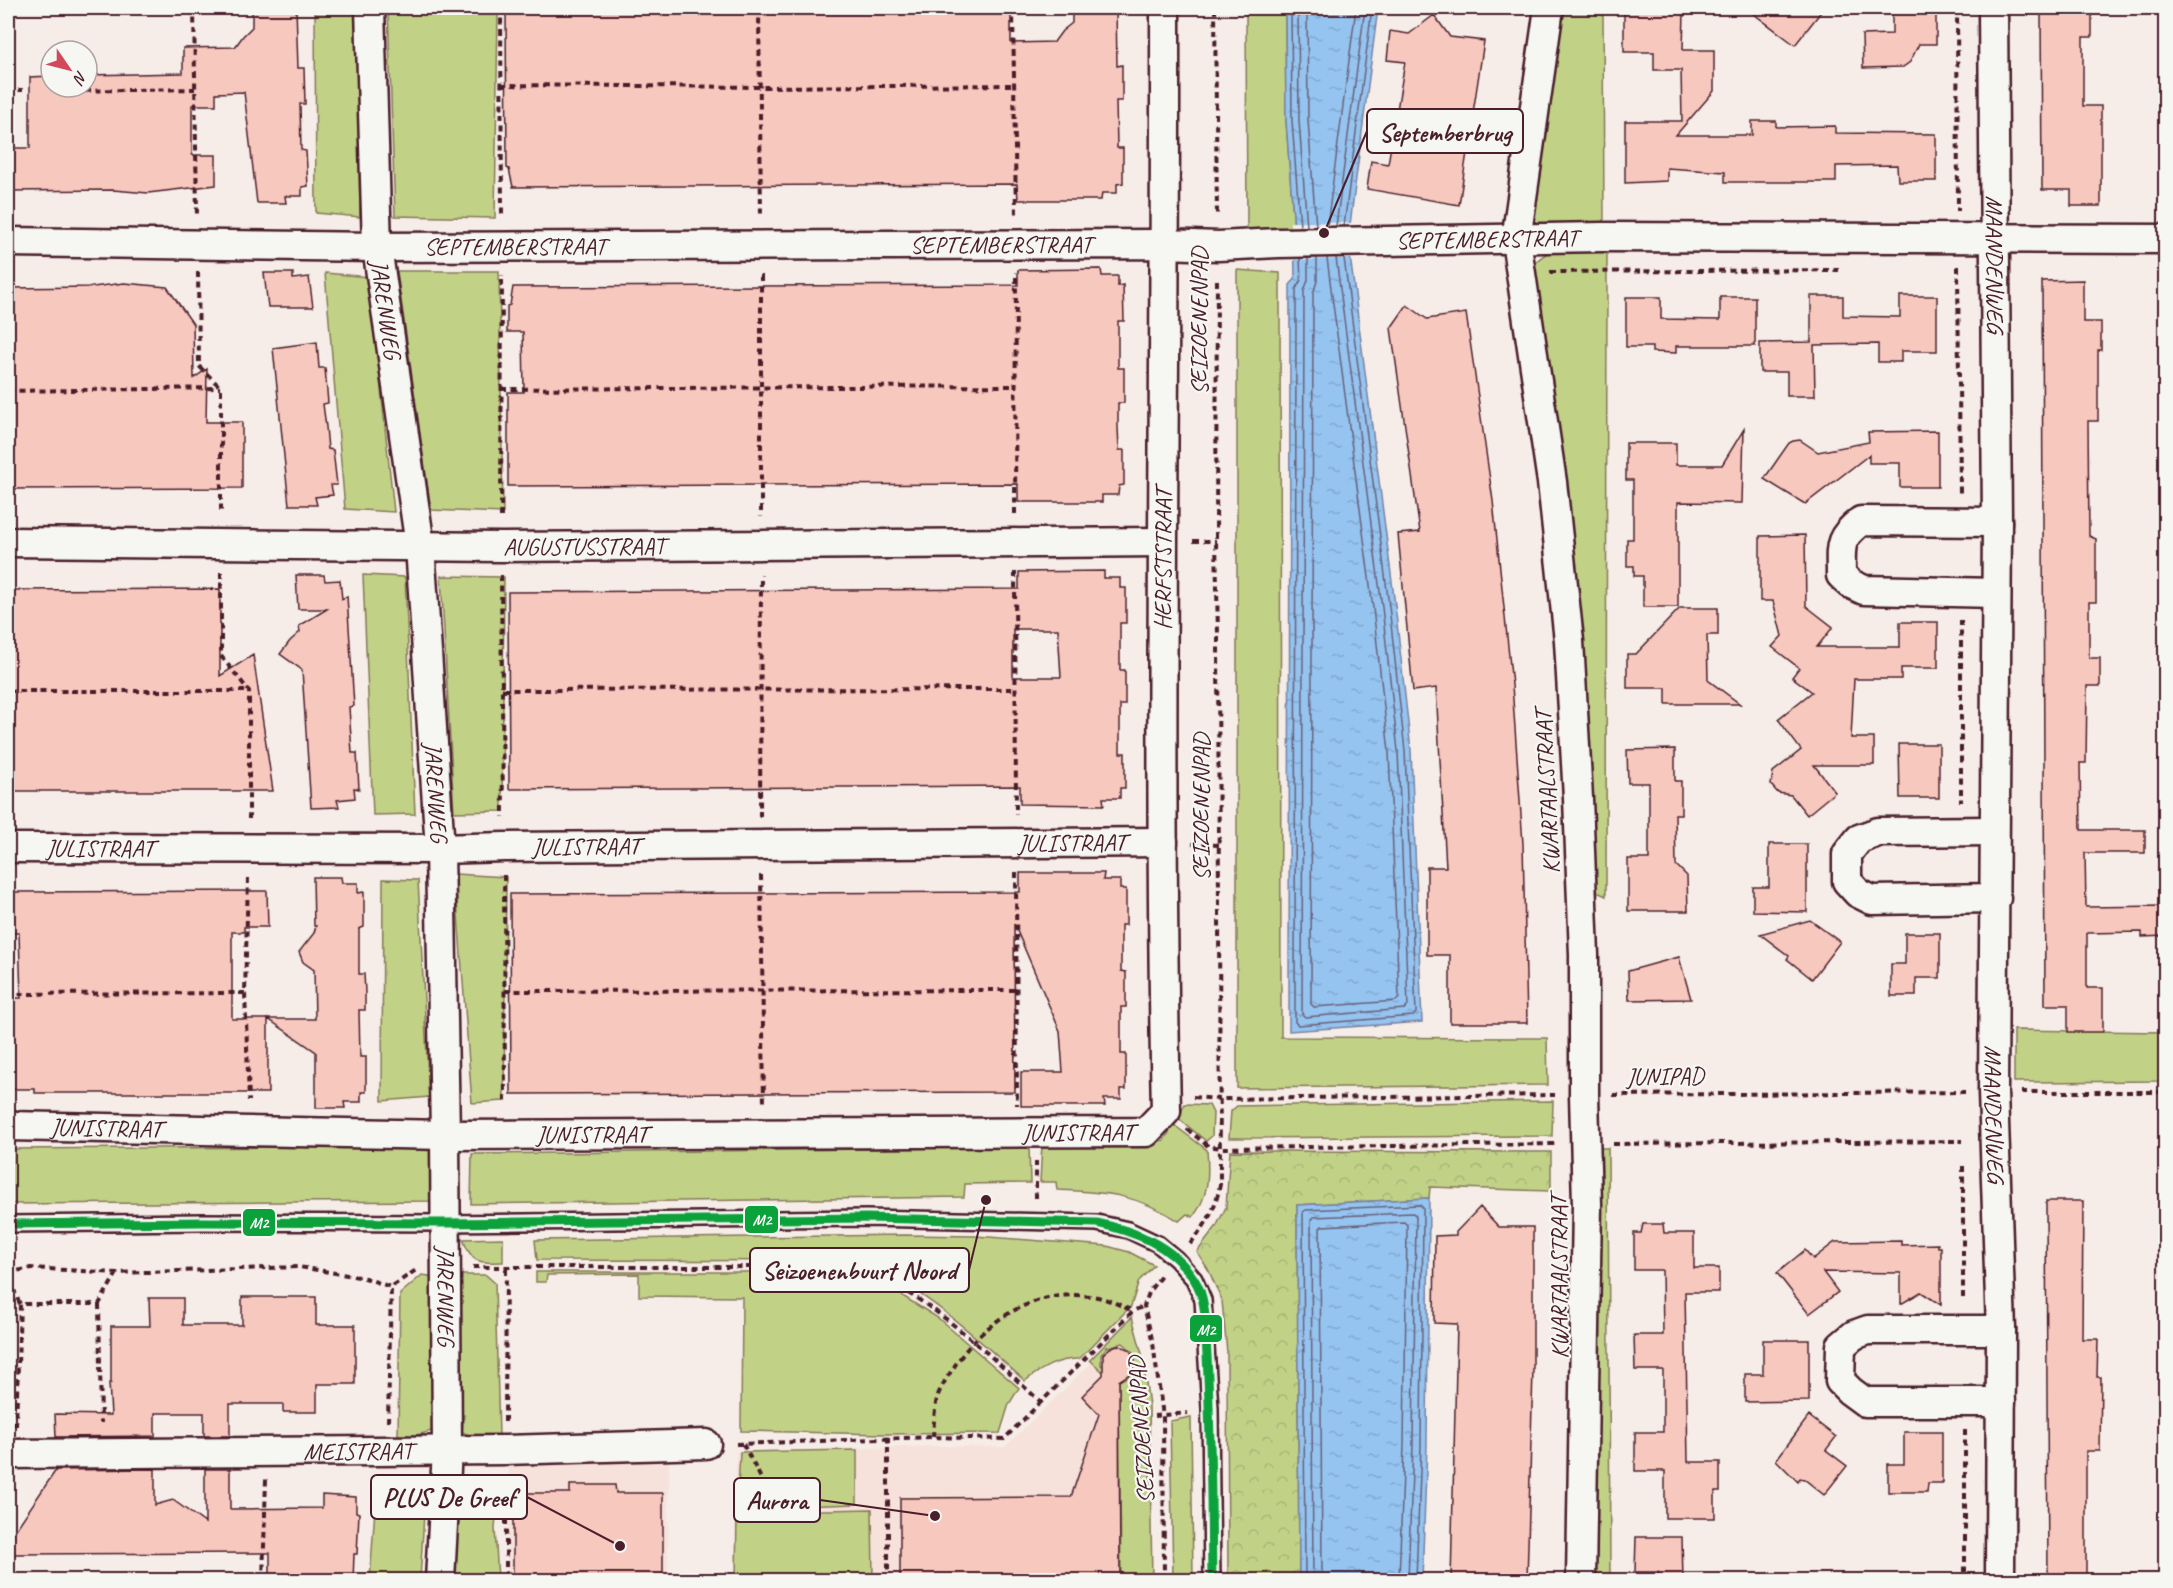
<svg xmlns="http://www.w3.org/2000/svg" width="2173" height="1588" font-family="Caveat,sans-serif">
<style>
.built{fill:#f6e2db}
.green{fill:#c1d287;stroke:#867859;stroke-width:1.5}
.forest{fill:url(#forest-crowns);stroke:#867859;stroke-width:1.5}
.water{fill:url(#water-ripples);stroke:#7782a1;stroke-width:1.5}
.pier{fill:#f6ede8}
.lines{fill:none;stroke-linecap:round;stroke-linejoin:round}
.shore{stroke:#68617a;stroke-width:1.5}
.building{fill:#f7c8be;stroke:#4a1f2b;stroke-width:1.5;fill-rule:evenodd}
.service-casing{stroke:#4a1f2b;stroke-width:20}
.minor-casing{stroke:#4a1f2b;stroke-width:33}
.path{stroke:#4a1f2b;stroke-width:4;stroke-dasharray:6 4.5;stroke-linecap:butt}
.service{stroke:#f6f6f2;stroke-width:15}
.minor{stroke:#f6f6f2;stroke-width:28}
.bus-1-casing{stroke:#f6f6f2;stroke-width:14}
.bus-1{stroke:#0ba13b;stroke-width:9}
.labels{text-anchor:middle;stroke-width:4.5;stroke-linejoin:round;paint-order:stroke}
.street-label{font-size:24px;fill:#4a1f2b;stroke:#f6f6f2}
.leader{fill:none;stroke:#4a1f2b;stroke-width:2}
.callout-dot{fill:#4a1f2b;stroke:#f6f6f2;stroke-width:2}
.callout{fill:#f6f6f2;stroke:#4a1f2b;stroke-width:2}
.callout-label{font-size:26px;text-anchor:middle;font-weight:bold;fill:#4a1f2b}
.line-badge{stroke:#f6f6f2;stroke-width:2}
.badge-label{font-size:16px;text-anchor:middle;font-weight:bold;fill:#fff}
</style>
<defs>
<pattern id="forest-crowns" width="20" height="18" patternUnits="userSpaceOnUse" patternTransform="scale(1.5)"><rect width="20" height="18" fill="#c1d287"/><path d="M2 6a3 3 0 1 1 6 0M12 15a3 3 0 1 1 6 0" fill="none" stroke="#a7b475"/></pattern>
<pattern id="water-ripples" width="26" height="14" patternUnits="userSpaceOnUse" patternTransform="scale(1.5)"><rect width="26" height="14" fill="#95c4f0"/><path d="M2 4q2-2 4 0t4 0M15 11q2-2 4 0t4 0" fill="none" stroke="#82a8ce"/></pattern>
</defs>
<rect width="100%" height="100%" fill="#f6ede8"/>
<filter id="ink" filterUnits="userSpaceOnUse"><feTurbulence type="fractalNoise" baseFrequency=".0167" numOctaves="2"/><feDisplacementMap in="SourceGraphic" scale="12" xChannelSelector="R" yChannelSelector="G"/><feConvolveMatrix kernelMatrix="1 2 1 2 8 2 1 2 1" color-interpolation-filters="sRGB"/></filter>
<g filter="url(#ink)">
<path class="built" d="M1125,1330L1137,1351L1133,1580H735L736,1452L929,1446L1005,1447Z
M509,1458L669,1460L668,1580H507Z"/>
<path class="green" d="M315,8H357L360,217L316,213Z
M388,8H498L495,218L395,216Z
M1246,8H1285L1286,121L1294,229L1247,230Z
M1560,8H1603L1604,230L1537,224L1533,218Z
M1607,246L1606,896L1597,892L1596,889L1585,708L1533,268C1542,244 1584,248 1607,246Z
M1237,270L1280,273L1281,1037L1547,1038L1548,1085L1237,1088Z
M397,271H499L503,513L431,510Z
M325,273L369,277L394,512L345,509Z
M363,575L405,577L415,814L373,815Z
M441,576L504,577L502,811L454,812Z
M455,874L506,877L504,1101L472,1103Z
M383,879L418,880L429,1097L382,1101Z
M2014,1030L2165,1032V1081L2014,1082Z
M1553,1101L1552,1136L1229,1138L1231,1111L1237,1106Z
M1185,1104L1209,1105L1213,1113L1212,1136L1206,1141L1178,1118Z
M1174,1125L1207,1150C1209,1175 1209,1196 1193,1217L1187,1214L1179,1221C1135,1194 1108,1192 1057,1190L1056,1182H1040L1042,1144L1148,1143L1164,1140Z
M436,1146L437,1201L8,1204V1149Z
M1029,1147L1030,1183L965,1184L964,1197L471,1204L472,1154Z
M1599,1148H1608L1610,1580H1593Z
M905,1235L975,1236L1107,1246L1129,1252L1154,1265L1139,1281L1131,1306L1079,1359C1058,1358 1041,1369 1025,1381C979,1340 909,1272 847,1261L537,1260L535,1240Z
M503,1238V1262C478,1263 472,1264 463,1239Z
M536,1272H851L893,1290L938,1318L1019,1388L1009,1404L1000,1433L886,1434L741,1431L742,1297L639,1296V1274L547,1275L546,1282H536Z
M422,1275L436,1277L432,1431L409,1437L398,1435L400,1294Z
M457,1275H486L495,1283L499,1437L472,1436L462,1432L464,1415L454,1416Z
M1132,1317L1142,1354L1149,1405L1152,1580H1121L1119,1381L1127,1377L1134,1370L1133,1352L1123,1343L1107,1347L1101,1355V1365L1108,1369L1104,1373L1090,1360Z
M1191,1417L1193,1580H1173L1170,1421Z
M857,1450V1504L737,1508L740,1452Z
M377,1480L426,1481L420,1580H370Z
M487,1480L499,1481L495,1528L498,1580H447L449,1520L458,1518C465,1499 467,1487 487,1480Z
M872,1509L873,1580H736L737,1512Z"/>
<path class="forest" d="M1230,1151L1551,1152V1191L1430,1187L1429,1198L1297,1205L1299,1580H1228L1227,1352L1222,1301L1208,1269L1197,1252L1216,1227L1226,1207Z"/>
<path class="water" d="M1285,8H1378L1348,240L1395,605L1411,750L1422,1022L1289,1031L1290,285L1295,279L1294,229L1286,121Z
M1429,1198L1427,1445L1422,1580H1299L1297,1205Z"/>
<path class="pier" d="M1290,222L1353,223L1351,240L1353,259L1291,260Z"/>
<g class="lines">
<path class="shore" d="M1291,8L1292,121L1300,227
M1298,8L1299,121L1307,227
M1307,8L1308,120L1316,227
M1327,226L1356,8
M1336,226L1365,8
M1344,226L1372,8
M1300,258L1301,280L1296,289L1295,1022L1298,1025L1413,1016L1416,1013L1405,751L1389,606L1344,258
M1308,258V280L1304,291L1302,1014L1305,1017L1405,1009L1408,1006L1398,751L1382,607L1336,258
M1317,258V281L1313,294L1311,1004L1314,1007L1396,1001L1399,998L1389,752L1373,608L1327,258
M1305,1580L1303,1212L1306,1210L1420,1205L1423,1208L1421,1445L1416,1580
M1313,1580L1311,1220L1313,1217L1413,1213L1416,1216L1413,1445L1408,1580
M1322,1580L1320,1228L1322,1226L1404,1222L1407,1225L1404,1445L1399,1580"/>
</g>
<path class="building" d="M252,8H296L298,68H304L305,104H300L301,150L306,151L308,186L302,187V196H285L286,203H257L244,92L216,93V105H192V155H216V185L148,193L113,190L8,191V148H30V77L51,76V87H87V75L183,73V48L235,47L243,36L252,27Z
M506,8H1011V43L1054,42L1062,31L1072,23V8H1116L1117,66L1122,65V101H1116L1117,148H1123V183L1117,184V193H1102L1101,200H1018L1017,184L513,187L509,169L507,168Z
M1624,8H1679V11H1684L1683,50H1714V91L1676,135H1752V121H1776V127L1835,126V133L1936,134V181H1898L1897,165L1836,166V182H1725V172L1667,168V181L1625,183V121H1682L1681,70H1654V52H1624Z
M1746,8H1824L1795,45Z
M1892,8H1936V44H1919L1910,62L1903,67L1863,68L1862,35L1892,34Z
M2041,8H2092V37H2083V106H2101V206H2071V190H2042Z
M1434,15L1450,37L1484,41L1459,205L1367,189L1371,161L1388,164L1405,62L1387,60L1390,31L1409,34Z
M1101,269L1102,276H1118V286L1123,285L1124,321H1118V368H1124V403H1118V427L1119,450H1124V485L1119,486L1118,495H1102V502H1018V484L508,486V392H524L523,332H507V306L510,305L513,287L1018,285V270Z
M264,273H293V279L309,277L313,307H268Z
M2083,280V322H2101V350H2098V421H2088L2089,536L2096,539V602H2089V658H2100V686H2087L2086,763H2080L2081,830H2145V853H2085L2086,907L2166,906V936L2142,937V932L2087,933V988H2103V1032H2068V1005H2045L2042,281Z
M124,283L167,287L193,324L194,378L207,369L206,422H242V488L8,489L10,387H8V288L93,287Z
M1811,296H1843V316L1900,317V296H1937V351H1901V362H1878V344L1814,345L1815,396H1787V372H1760V343L1811,342Z
M1626,297H1661V319L1720,320V297H1755V346H1676V353L1652,352V347H1626Z
M1407,305L1427,319L1466,313L1493,501L1512,685L1523,844L1527,1023H1450V955H1427V867H1446L1436,688L1413,691L1398,534L1420,532L1391,328Z
M317,342L319,368H325L328,403L323,404L326,427L328,449L333,450L337,485H331L333,495L315,497L317,505H289L273,348Z
M1744,429L1742,503L1678,502V607H1643V576H1634V566H1627V539H1633V480H1626V443H1676V465H1722Z
M1938,431V487H1900V463H1869V455L1805,504L1764,479L1789,443L1793,441L1800,440L1818,452L1869,442L1868,432Z
M1805,535L1806,606L1833,627L1817,647H1900V622H1938V668H1901V679H1854L1851,738H1874V765H1814L1835,792L1807,815L1791,795L1778,793L1771,785L1773,772L1801,750L1778,719L1812,692L1792,677L1799,668L1772,647L1782,636L1773,601H1760V536Z
M1104,571V578H1120V588H1126V623H1120V670H1125V705H1120V753H1125V788H1120V798H1103L1104,805L1020,804V786L509,789L508,592L1019,589V572ZM1013,629H1058L1061,677H1013Z
M296,575H324L325,581L340,580L342,599L347,596L354,706L349,707L352,753H357L359,789L354,788L355,798L337,800L339,807L311,808L302,670L280,654L290,641L300,632L299,626L327,609H298Z
M220,589V676L253,655L273,791H8V590Z
M1680,608H1718V635H1707L1708,680L1740,704H1666V688H1627V654H1636Z
M1899,744H1939V798H1900Z
M1675,749V781H1681V814H1675L1676,865L1687,876L1688,911H1628V859H1649V783H1628L1627,750Z
M1769,844H1807V912L1753,911V887H1769Z
M1020,873H1104L1103,880H1120V889H1126V925H1121V971L1126,972V1007H1121V1054H1126V1089H1121V1099H1104L1105,1106H1021V1072H1063L1060,1031L1014,924L1015,1092L511,1094L510,894L1020,892Z
M313,877H341L342,883H358V893L364,892V927L359,929V974H364L365,992V1010H359L360,1057H366V1092H361V1102H344L345,1108H316V1052L268,1019V1093H35V1089H8V998H21L19,933H8V895H14V892L267,891L268,927H244V932H232V1019H315L314,970L303,962L299,952L314,933L316,926H314Z
M1810,920L1840,942L1812,979L1787,959L1789,956L1760,934Z
M1905,933H1940V978H1916V996H1891V964H1905Z
M1679,957L1691,999L1629,1000L1628,971Z
M2046,1201H2083L2082,1339H2098L2097,1377H2101L2100,1451H2086V1581H2048Z
M1480,1207L1499,1227H1533V1370L1527,1581H1451L1457,1324L1434,1323L1435,1236L1456,1235V1232Z
M1643,1224H1663L1664,1233H1694V1268H1719V1292H1685L1688,1462H1720V1491H1715V1518H1665V1471H1635V1432H1663V1370H1635L1634,1335H1663L1662,1270H1634V1233H1641Z
M1901,1241V1245L1938,1244V1247H1941V1305L1921,1292L1901,1304V1273L1823,1272L1838,1292L1809,1314L1777,1273L1805,1250L1813,1259L1835,1242Z
M242,1297H316V1325H355V1384H317V1412H283V1404H230V1436H204V1413H155V1436L56,1437L55,1414L111,1415L109,1383H111V1326H150L149,1298H183V1325H242Z
M1763,1340H1809V1401L1745,1402V1374H1763Z
M1117,1345L1129,1349L1135,1359L1131,1373L1119,1381L1120,1581H900V1498L1071,1497L1099,1414L1082,1396L1103,1375V1354L1110,1348Z
M1809,1416L1836,1437L1826,1450L1847,1466L1824,1495L1804,1479L1800,1478L1798,1482L1776,1460Z
M1904,1432H1942V1483H1928L1927,1492H1888V1464H1904Z
M155,1469V1505L173,1500L205,1523V1469H230V1509L322,1508V1495L356,1497V1512L359,1513L357,1554H354L353,1581L270,1579V1553L8,1554V1541L56,1470Z
M570,1485H615L616,1493H663V1581H513V1493H570Z
M1636,1537H1682L1683,1581H1658V1572H1635Z"/>
<g class="lines">
<defs>
<path id="service" d="M8,1224L203,1222L445,1223L866,1218L1097,1223L1128,1230L1158,1244L1176,1259L1194,1279L1203,1300L1210,1408L1212,1580"/>
<g id="minor">
<path id="s1" d="M370,8L377,247L420,546L440,849L445,1135L447,1450L440,1580"/>
<path d="M1549,8L1516,240L1552,482L1569,641L1578,798L1584,955V1095L1587,1204L1581,1580"/>
<path id="s2" d="M1993,8L1997,522L1993,1092L2001,1330L2000,1580"/>
<path id="s3" d="M8,242L377,247L1166,244L1218,246L1278,243L1602,237L2166,239"/>
<path id="s4" d="M8,542L501,547L1162,542"/>
<path d="M1996,593L1864,590L1851,584L1841,575C1841,547 1837,539 1861,521L1997,522"/>
<path d="M1994,831L1878,832L1859,839L1847,854V881L1858,893L1872,900L1996,898"/>
<path id="s5" d="M8,848L440,849L504,847L1163,842"/>
<path id="s6" d="M8,1126L445,1135L1146,1132L1166,1111C1158,743 1166,375 1165,8"/>
<path d="M2001,1402H1865L1850,1391L1840,1381L1841,1346L1854,1335L1868,1330H2001"/>
<path id="s7" d="M8,1454L505,1450L706,1444"/>
</g>
</defs>
<use href="#service" class="service-casing"/>
<use href="#minor" class="minor-casing"/>
<path class="path" d="M194,8L197,217
M501,8L502,217
M759,8L761,217
M1013,8L1016,217
M1215,8L1217,217
M1957,8L1958,211
M501,85L760,87L1014,85
M8,90H23
M64,91L195,89
M1958,266L1960,493
M198,272L199,366L221,388V514
M1550,272L1839,270
M761,275V517
M501,389L1015,386
M8,391L220,388
M1015,514L1016,272
M501,517L502,275
M1193,541H1216
M221,572V656L249,691V819
M1015,572L1016,814
M501,575L503,817
M1961,620V802
M502,690L1016,689
M8,691H248
M760,817L761,575
M1192,844L1219,845
M1016,872L1017,1105
M504,875L505,1105
M761,875L764,1105
M248,878L245,993L249,1101
M505,991L1017,990
M8,994L245,993
M2021,1092H2166
M1613,1095L1965,1092
M1193,1097L1220,1099L1555,1095
M1187,1129L1208,1146L1221,1148L1558,1144
M1613,1144L1963,1141
M1036,1161V1198
M1963,1166V1300
M1190,1244C1206,1226 1216,1208 1220,1184L1218,635L1216,541L1217,276
M473,1267H853C927,1292 984,1351 1041,1402L1133,1311L1144,1306
M8,1273L30,1268L117,1273L299,1267L365,1278L391,1287L416,1270
M1161,1276L1150,1290L1144,1306L1153,1343L1163,1416L1164,1580
M8,1280L10,1281L20,1304H99L117,1273
M99,1304L101,1423
M1154,1416L1188,1413
M388,1422L391,1287
M505,1422L506,1267
M16,1426L20,1304
M1965,1430V1580
M933,1437C934,1423 934,1408 938,1395C942,1385 948,1376 954,1367C983,1321 1034,1289 1090,1296C1105,1297 1119,1305 1133,1311
M736,1444L933,1437L1004,1439L1041,1402
M743,1444L776,1507
M506,1477V1580
M263,1580L266,1479
M888,1580V1438"/>
<use href="#service" class="service"/>
<use href="#minor" class="minor"/>
<defs>
<path id="bus-1" d="M8,1224L203,1222L445,1223L866,1218L1097,1223C1134,1231 1172,1245 1194,1279C1208,1300 1205,1330 1207,1355C1211,1430 1211,1505 1212,1580"/>
</defs>
<use href="#bus-1" class="bus-1-casing"/>
<use href="#bus-1" class="bus-1"/>
</g>
</g>
<g class="labels">
<g class="street-label">
<text dy="8" stroke="none"><textPath href="#s3" startOffset="1479">SEPTEMBERSTRAAT</textPath></text>
<text dy="8" stroke="none"><textPath href="#s3" startOffset="993">SEPTEMBERSTRAAT</textPath></text>
<text dy="8" stroke="none"><textPath href="#s3" startOffset="507">SEPTEMBERSTRAAT</textPath></text>
<text dy="8" stroke="none"><textPath href="#s2" startOffset="256">MAANDENWEG</textPath></text>
<text dy="8" stroke="none"><textPath href="#s1" startOffset="302">JARENWEG</textPath></text>
<text transform="translate(1199 321) rotate(-90)" y="8">SEIZOENENPAD</text>
<text dy="8" stroke="none"><textPath href="#s4" startOffset="576">AUGUSTUSSTRAAT</textPath></text>
<text dy="8" stroke="none"><textPath href="#s6" startOffset="1719">HERFSTSTRAAT</textPath></text>
<text dy="8" stroke="none"><textPath href="#s1" startOffset="788">JARENWEG</textPath></text>
<text transform="translate(1547 792) rotate(-93)" y="8">KWARTAALSTRAAT</text>
<text transform="translate(1201 807) rotate(-90)" y="8">SEIZOENENPAD</text>
<text dy="8" stroke="none"><textPath href="#s5" startOffset="1064">JULISTRAAT</textPath></text>
<text dy="8" stroke="none"><textPath href="#s5" startOffset="578">JULISTRAAT</textPath></text>
<text dy="8" stroke="none"><textPath href="#s5" startOffset="92">JULISTRAAT</textPath></text>
<text transform="translate(1665 1076) rotate(-1)" y="8">JUNIPAD</text>
<text dy="8" stroke="none"><textPath href="#s2" startOffset="1106">MAANDENWEG</textPath></text>
<text dy="8" stroke="none"><textPath href="#s6" startOffset="98">JUNISTRAAT</textPath></text>
<text dy="8" stroke="none"><textPath href="#s6" startOffset="1070">JUNISTRAAT</textPath></text>
<text dy="8" stroke="none"><textPath href="#s6" startOffset="584">JUNISTRAAT</textPath></text>
<text transform="translate(1559 1277) rotate(-90)" y="8">KWARTAALSTRAAT</text>
<text dy="8" stroke="none"><textPath href="#s1" startOffset="1292">JARENWEG</textPath></text>
<text transform="translate(1141 1430) rotate(-94)" y="8">SEIZOENENPAD</text>
<text dy="8" stroke="none"><textPath href="#s7" startOffset="350">MEISTRAAT</textPath></text>
</g>
</g>
<path class="leader" d="M1324 233L1367 131M986 1200L969 1270M620 1546L527 1497M935 1516L820 1500"/>
<g class="callout-dot">
<circle cx="1324" cy="233" r="6"/>
<circle cx="986" cy="1200" r="6"/>
<circle cx="620" cy="1546" r="6"/>
<circle cx="935" cy="1516" r="6"/>
</g>
<g class="callout">
<rect x="1367" y="109" width="156" height="44" rx="6"/>
<rect x="750" y="1248" width="219" height="44" rx="6"/>
<rect x="371" y="1475" width="156" height="44" rx="6"/>
<rect x="734" y="1478" width="86" height="44" rx="6"/>
</g>
<g class="callout-label">
<text x="1445" y="141">Septemberbrug</text>
<text x="859" y="1279">Seizoenenbuurt Noord</text>
<text x="449" y="1506">PLUS De Greef</text>
<text x="777" y="1509">Aurora</text>
</g>
<g class="line-badge">
<rect x="744" y="1205" width="35" height="29" rx="6" fill="#0ba13b"/>
<rect x="242" y="1208" width="34" height="29" rx="6" fill="#0ba13b"/>
<rect x="1189" y="1314" width="34" height="29" rx="6" fill="#0ba13b"/>
</g>
<g class="badge-label">
<text x="762" y="1225">M2</text>
<text x="259" y="1228">M2</text>
<text x="1206" y="1335">M2</text>
</g>
<rect width="2173" height="1588" fill="none" stroke="#f6f6f2" stroke-width="30"/>
<rect x="15" y="15" width="2143" height="1558" fill="none" stroke="#4a1f2b" stroke-width="2" filter="url(#ink)"/>
<g transform="translate(69 69) rotate(125)"><circle r="28" fill="#f6f6f2" stroke="#b1a0a2" stroke-width="1.5"/>
<path d="M0-4.5L10 22L0 15L-10 22Z" fill="#d1495b"/>
<text y="-9" font-size="16" font-weight="bold" text-anchor="middle" fill="#4a1f2b">N</text>
</g>
</svg>
